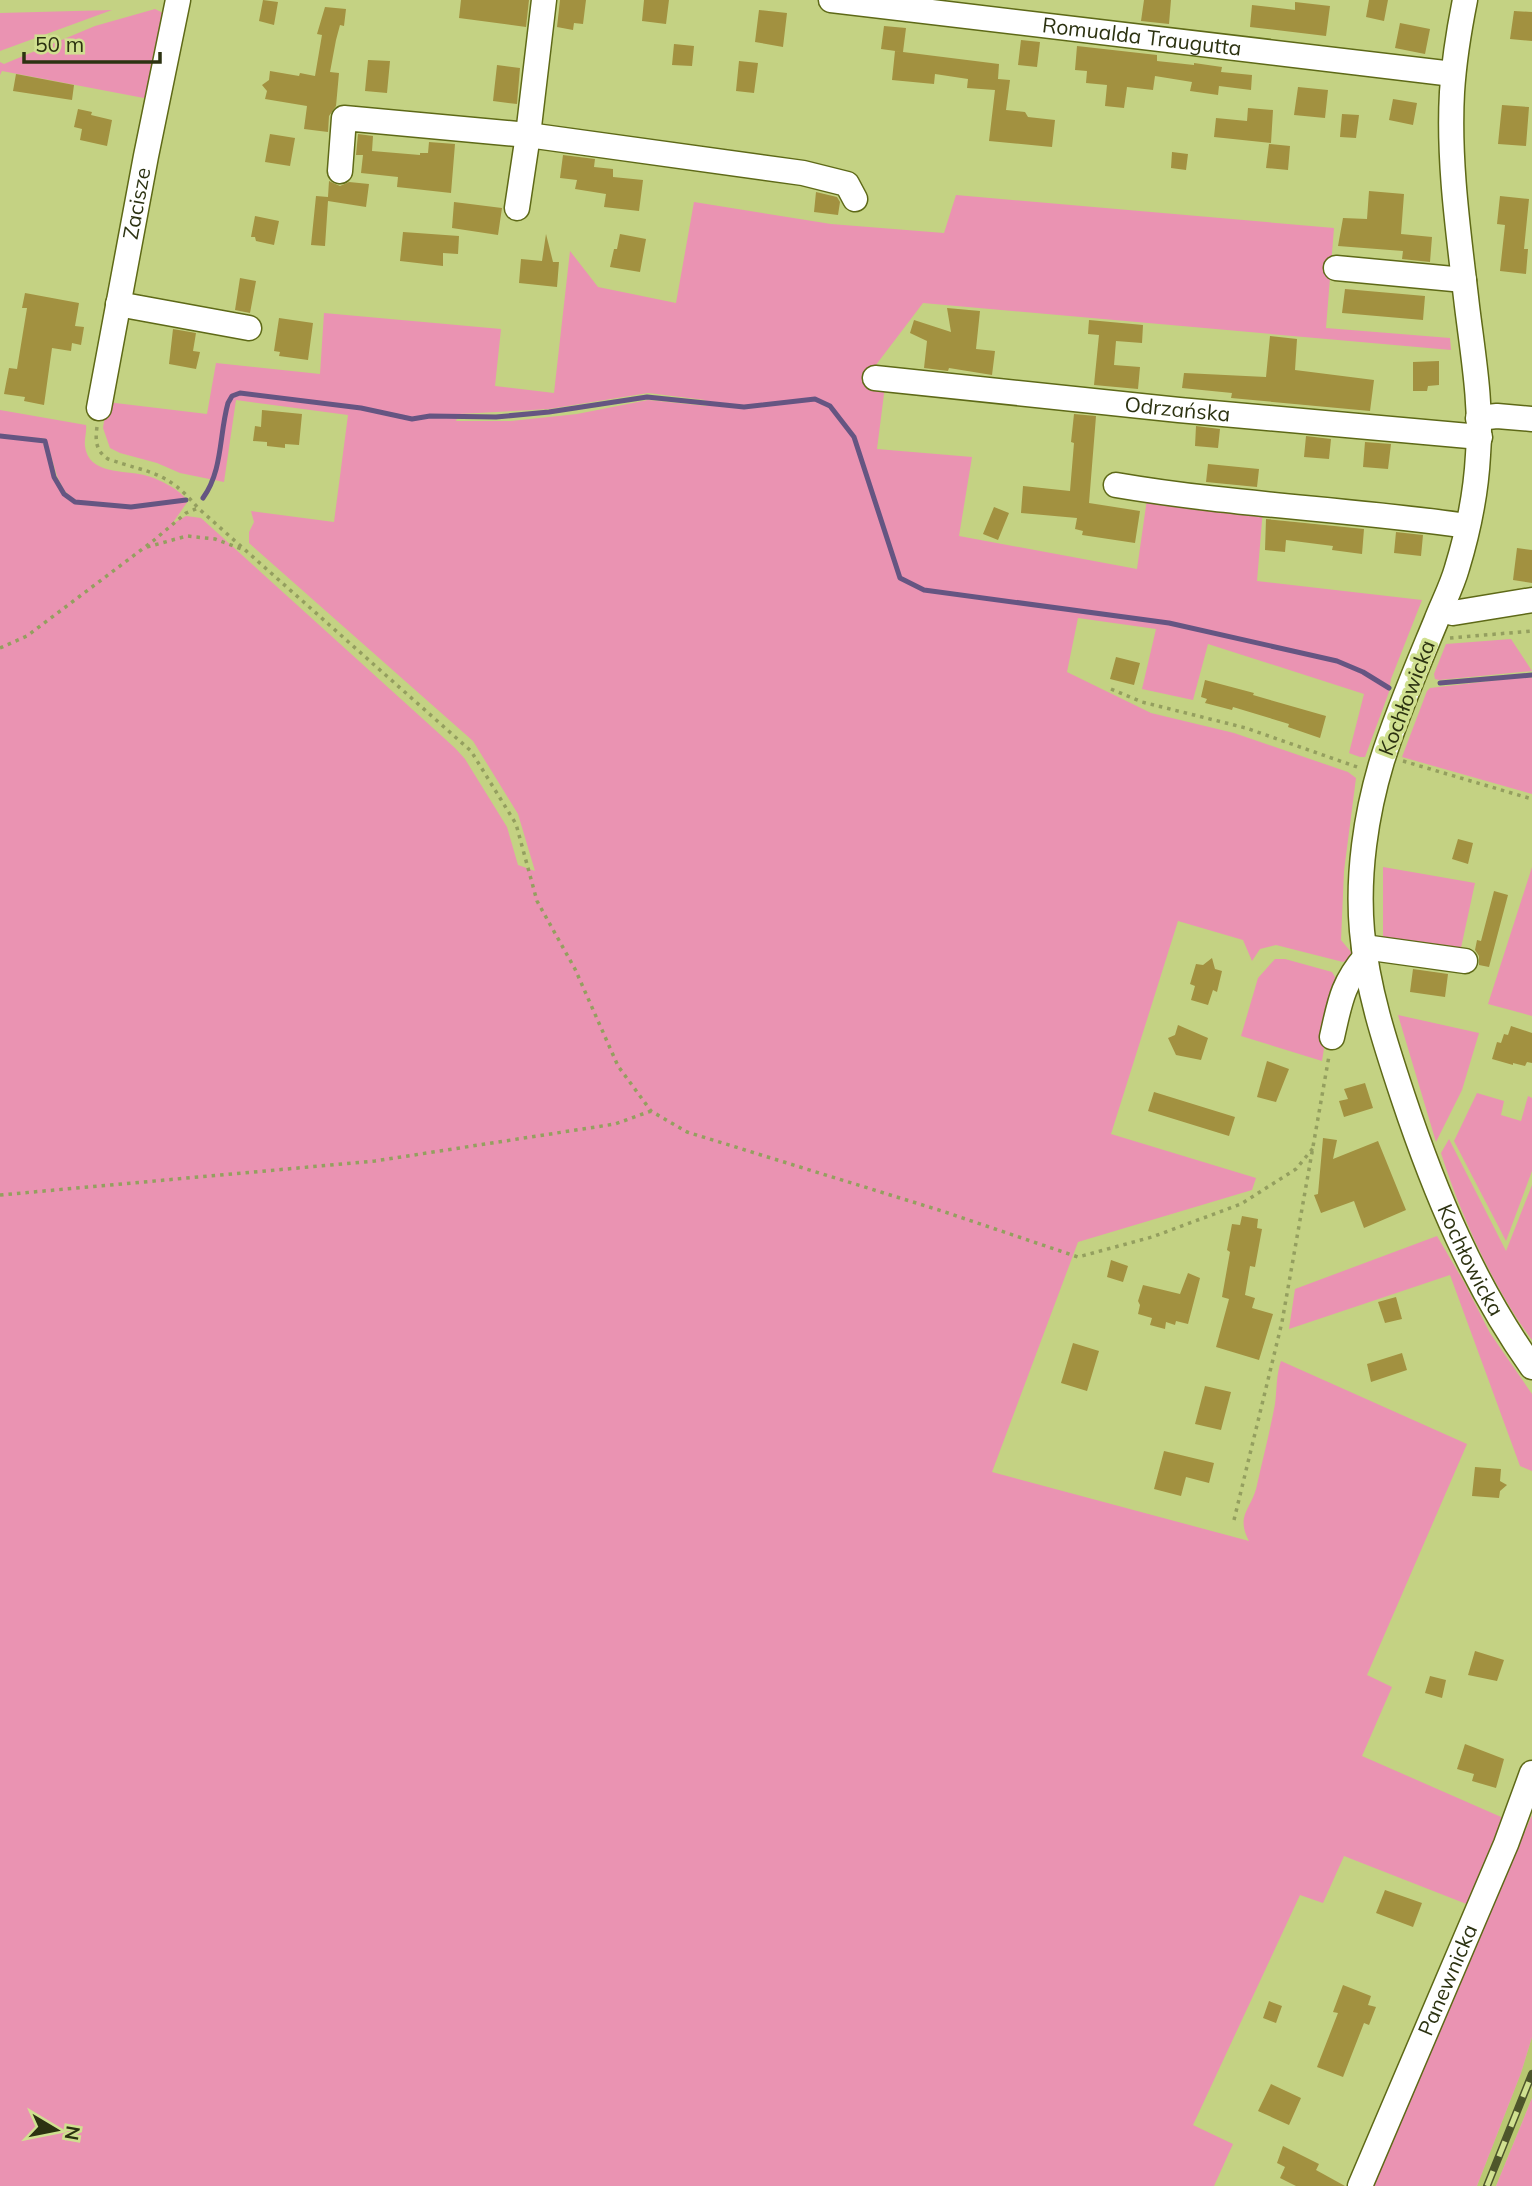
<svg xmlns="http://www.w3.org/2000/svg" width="1532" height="2186" font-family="Mulish,sans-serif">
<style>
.built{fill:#b9c872}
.green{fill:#ea93b2;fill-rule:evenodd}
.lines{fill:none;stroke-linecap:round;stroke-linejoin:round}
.stream{stroke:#655582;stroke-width:5}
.building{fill:#a29140}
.minor-casing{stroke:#5e6917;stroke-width:27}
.path{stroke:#949f5f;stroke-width:3.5;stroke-dasharray:3.5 5;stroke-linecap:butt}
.minor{stroke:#fff;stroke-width:24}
.rail-casing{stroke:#4e562b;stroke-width:8}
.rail{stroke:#d0e090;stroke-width:5;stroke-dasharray:16;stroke-linecap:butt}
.labels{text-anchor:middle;stroke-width:7;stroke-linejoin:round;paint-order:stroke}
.street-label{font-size:21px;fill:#2c3211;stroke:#d0e090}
</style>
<rect width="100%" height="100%" fill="#c4d283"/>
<path class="built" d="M1532,2037V2098L1496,2186H1477L1521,2073Z"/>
<path class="green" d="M155,9L165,14L149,99L2,71L0,75V62L4,64L95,26Z
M112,10L0,51V13Z
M956,195L1334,228L1326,328L1450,338L1451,350L923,303L863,382L885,386L877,449L972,457L959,536L1137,569L1147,499L1263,509L1257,581L1422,600L1391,679L1389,692L1365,757H1360L1349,753L1364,694L1208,644L1193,700L1142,689L1156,629L1078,618L1067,672L1151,713L1234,733L1348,772L1356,778L1344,871L1341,940L1351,952V958L1343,962L1276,945L1260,949L1252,961L1243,940L1178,921L1111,1134L1256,1178L1252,1190L1078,1242L992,1472L1249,1541C1235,1515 1252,1509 1257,1485C1263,1458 1270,1431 1275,1404C1277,1390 1276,1375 1281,1361L1467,1444L1367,1675L1392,1687L1362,1756L1508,1820L1469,1905L1344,1856L1323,1903L1300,1895L1193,2125L1233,2144L1214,2186H0V437L43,443C50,466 53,492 75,504L131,509L188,501L172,524L186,516L201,518L455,748L465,759L507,827L518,865L535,871L518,814L473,741L249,543V532L254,522L251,511L334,522L348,415L236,400L224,482L180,473L157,463L120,453L110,448L103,428L107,402L207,414L216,363L320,374L324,313L501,329L495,386L554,393L570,251L598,287L676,303L694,202L831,224L944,233ZM648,393L705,400L707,406L648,400L577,414L511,421H456L459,414L549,409Z
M0,410L86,425C87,432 84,439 85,446C88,475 125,470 144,475C157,478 179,489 186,499L132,506L84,502L73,499L64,490L57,476L46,439L0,434Z
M1511,639L1532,671L1439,680L1435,679L1434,674L1446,644Z
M1525,677L1532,678V794L1402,757L1427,691L1430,688Z
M1383,867L1475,883L1459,957L1383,939Z
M1532,867V1016L1488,1004Z
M1275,959H1285L1332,972L1335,977L1322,1061L1241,1036L1258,978Z
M1398,1015L1479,1033L1462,1090L1436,1142Z
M1477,1093L1504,1101L1501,1115L1521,1121L1528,1096L1532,1098V1171L1506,1241L1454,1141Z
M1449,1139L1506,1251L1532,1185V1340C1494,1289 1460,1214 1441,1153Z
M1437,1236L1464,1282L1490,1333L1532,1394V1471L1520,1466L1450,1275L1289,1329L1295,1289Z
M1532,1815V2037L1521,2073L1477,2186H1371Z
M1532,2098V2186H1496Z"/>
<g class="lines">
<path class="stream" d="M0,436L45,441L54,477L64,494L75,502L131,507L186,500
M203,498C223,470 219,435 228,403L232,396L240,393L361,408L412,419L430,416L496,417L549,412L647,397L744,407L815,399L830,406L854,437L900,578L924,590L1169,623L1337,661L1363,672L1389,688
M1440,683L1532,675"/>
</g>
<path class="building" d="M263,0L278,2L274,25L259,21Z
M461,0H529L526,27L459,18Z
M560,0H586L583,24L574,23L573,30L557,27Z
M644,0H669L666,24L642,21Z
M1144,0H1171L1169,24L1141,21Z
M1369,0H1388L1384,21L1366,17Z
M1295,2L1330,6L1326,36L1250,27L1252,5L1295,10Z
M325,7L346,9L344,26L340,25L336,40L330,72L339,73L336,106L329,116L328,132L304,129L307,106L265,99L267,91L262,85L269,80L270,71L299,76L300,73L315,76L322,35L317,34Z
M759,10L787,13L783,47L755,42Z
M1514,11L1532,12V41L1510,39Z
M1400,23L1430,29L1425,54L1395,48Z
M884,26L906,28L903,52L881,49Z
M1021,40L1040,42L1037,67L1018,65Z
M674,44L694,46L692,66L672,65Z
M1077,46L1157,55V61L1194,65V63L1222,67L1221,72L1252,75L1251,90L1219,86L1218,95L1190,91L1192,82L1155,76L1153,90L1127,87L1124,108L1105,106L1107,85L1086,83L1087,71L1075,70Z
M895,51L999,64L998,79L1010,80L1006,110L1025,112L1028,117L1055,120L1052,147L989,141L995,90L967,88L968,79L935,74L934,84L892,80Z
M368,60L390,61L387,93L365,91Z
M739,61L758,63L754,93L736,91Z
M497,65L520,68L517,104L493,101Z
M16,74L74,85L72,100L13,91Z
M1298,87L1328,90L1325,118L1294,115Z
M1393,99L1417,103L1413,125L1389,120Z
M1502,105L1529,107L1526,146L1498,144Z
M1248,108L1273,110L1271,143L1214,137L1216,118L1247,121Z
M78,109L92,112L91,115L112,120L107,146L80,140L82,129L74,127Z
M1342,114L1359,115L1356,138L1340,137Z
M270,134L295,138L290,166L265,162Z
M358,134L373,136L372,151L420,155V153H428L429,142L455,144L451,193L397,187L398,177L361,173L363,155H356Z
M1269,144L1290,146L1288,170L1266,168Z
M1172,152L1188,154L1186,170L1171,168Z
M563,155L595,159L594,167L613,169V177L643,180L639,211L604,207L606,194L575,189L577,180L560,178Z
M329,181L340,186L349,182L369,184L366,207L328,201L325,246L311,245L316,196L328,197Z
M1369,191L1404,194L1401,234L1432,237L1430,262L1402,259L1403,251L1338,246L1343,218L1367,219Z
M816,192L837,197L840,202L838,215L814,212Z
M1500,196L1529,199L1524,249H1528L1526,274L1500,271L1505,225L1497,224Z
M454,202L502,208L498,235L452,228Z
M255,216L279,221L274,245L256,241L255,237H251Z
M403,232L459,236L458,254L443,253V266L400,261Z
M546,234L553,262H559L557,287L519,283L521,259L542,261Z
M620,234L646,239L640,272L610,267L614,249H617Z
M240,278L256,281L250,313L235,310Z
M1345,289L1425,296L1423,320L1342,313Z
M25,293L79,303L75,326L84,327L81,345L72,343L71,351L52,348L44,405L24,401L25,397L4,394L9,368L17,369L27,308H22Z
M947,308L980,311L976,349L995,351L992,375L949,368L948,371L924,368L927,341L910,333L914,320L951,332Z
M279,318L313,323L308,360L279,356L280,352L274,351Z
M1089,320L1143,325L1142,343L1116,341L1114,365L1140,367L1138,389L1094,385L1099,335L1088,334Z
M173,329L196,333L193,351L200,352L196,369L169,364Z
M1270,336L1297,339L1295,370L1374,380L1370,411L1231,398L1232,393L1182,388L1184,373L1266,377Z
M1439,361V385L1428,386L1427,391H1413V362Z
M262,410L302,414L299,445L285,444V448L267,446V442L253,441L255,426L261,427Z
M1074,414L1096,416L1089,503L1140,511L1135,543L1082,535L1083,531L1075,529L1077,518L1021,513L1023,486L1070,491L1074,443L1071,442Z
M1196,426L1220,429L1218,448L1195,446Z
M1306,436L1331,439L1329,459L1304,457Z
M1365,442L1391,444L1388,469L1363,467Z
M1208,464L1259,469L1257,487L1206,482Z
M994,507L1009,513L998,540L983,534Z
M1266,519L1364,529L1362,554L1332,550L1333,546L1286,540L1285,552L1265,550Z
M1396,532L1423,535L1421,556L1394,553Z
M1517,548L1532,550V583L1513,580Z
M1116,657L1140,663L1134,685L1110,679Z
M1205,680L1254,693L1253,695L1326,716L1320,738L1288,727L1289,724L1233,707L1232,710L1205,703L1207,699L1201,697Z
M1458,839L1473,843L1468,864L1452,859Z
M1494,891L1508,895L1489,967L1479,965V956L1475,950L1477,940L1481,941Z
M1212,958L1215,969L1222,971L1217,992L1213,990L1208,1005L1191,1000L1195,986L1190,984L1196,964L1203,965Z
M1413,969L1448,974L1445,997L1410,992Z
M1178,1025L1208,1038L1201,1060L1176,1055L1168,1038L1175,1035Z
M1511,1026L1532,1033V1063L1527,1062L1525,1066L1513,1063V1065L1492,1059L1497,1042L1501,1043L1504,1034L1508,1035Z
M1267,1061L1289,1069L1276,1102L1257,1097Z
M1365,1083L1373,1108L1344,1117L1339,1101L1348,1099L1344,1089Z
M1154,1092L1235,1117L1229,1136L1148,1111Z
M1323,1138L1337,1140L1333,1159L1378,1141L1406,1210L1364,1228L1354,1201L1321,1213L1314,1195L1318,1194Z
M1242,1216L1258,1219L1257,1228L1262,1229L1255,1267L1250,1266L1245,1295L1255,1298L1252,1308L1273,1314L1259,1360L1216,1347L1229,1299L1222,1297L1230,1252L1227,1250L1232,1224L1240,1225Z
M1111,1260L1128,1266L1123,1282L1107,1277Z
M1188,1273L1200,1278L1188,1324L1176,1321L1175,1325L1166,1322L1165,1329L1150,1325L1152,1318L1138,1314L1140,1305L1138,1301L1143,1285L1180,1294Z
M1396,1297L1402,1319L1385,1323L1378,1302Z
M1073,1343L1099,1351L1087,1391L1061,1383Z
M1402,1353L1407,1370L1371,1382L1367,1364Z
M1205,1386L1231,1392L1221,1430L1195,1424Z
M1164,1451L1214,1463L1209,1483L1186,1477L1181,1496L1154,1489Z
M1475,1467L1501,1469L1500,1481L1507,1485L1500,1491L1499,1498L1472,1496Z
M1475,1651L1504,1660L1497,1681L1468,1675Z
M1430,1676L1446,1680L1442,1698L1425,1693Z
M1465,1744L1504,1759L1496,1788L1472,1781L1474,1774L1457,1769Z
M1385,1890L1422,1903L1413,1927L1376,1913Z
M1343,1985L1371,1996L1368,2005L1376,2007L1369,2025L1364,2023L1343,2077L1317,2067L1338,2013L1333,2012Z
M1269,2001L1282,2006L1276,2023L1263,2018Z
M1271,2084L1301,2098L1289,2125L1258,2111Z
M1283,2146L1319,2164L1316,2170L1345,2186H1296L1280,2178L1285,2167L1277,2163Z"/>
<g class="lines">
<defs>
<g id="minor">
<path id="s1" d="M831,0L1453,74"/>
<path id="s2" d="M1465,0C1459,30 1454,61 1452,92C1448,163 1459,236 1467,306C1473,355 1482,406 1478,455C1476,493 1468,532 1457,568C1452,586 1443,603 1436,621C1417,667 1397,713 1382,761C1366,814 1357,875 1362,931C1367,988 1385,1043 1403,1097C1435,1193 1473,1284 1532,1367"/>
<path d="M340,171L344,118L528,135L803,173L847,184L855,199"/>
<path d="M517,208L528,135L544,0"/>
<path d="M1336,268L1464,280"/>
<path d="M118,304L249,328"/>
<path id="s3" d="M875,378L1179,410L1480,437"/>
<path id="s4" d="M99,408L146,156L178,0"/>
<path d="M1478,418L1497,416L1532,419"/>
<path d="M1116,485C1232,505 1350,509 1467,526"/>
<path d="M1441,610L1453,613L1532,600"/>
<path d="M1364,947L1465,961"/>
<path d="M1332,1037C1340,1002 1342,984 1366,956"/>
<path id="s5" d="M1360,2186L1506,1844L1532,1773"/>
</g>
</defs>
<use href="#minor" class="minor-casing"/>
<path class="path" d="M97,427C95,441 96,451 108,459C151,474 166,470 198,508L471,751L516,824L537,901L575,969L618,1066L651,1111L687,1132L942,1211L1078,1257L1152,1237L1241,1204L1296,1169L1314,1147
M147,547L187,536L215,539L247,551
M1450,638L1532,631
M0,648L27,636L153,541L186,513L198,508
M1111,689L1142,702L1246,728L1360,768
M1403,761L1532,799
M0,1195L375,1161L615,1124L651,1111
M1234,1520L1282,1322L1329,1056"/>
<use href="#minor" class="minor"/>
<defs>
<path id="rail" d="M1487,2186L1532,2074"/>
</defs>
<use href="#rail" class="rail-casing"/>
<use href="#rail" class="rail"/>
</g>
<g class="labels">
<g class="street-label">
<text dy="7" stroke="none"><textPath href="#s1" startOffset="313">Romualda Traugutta</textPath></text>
<text dy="7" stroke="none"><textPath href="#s4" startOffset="208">Zacisze</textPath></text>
<text dy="7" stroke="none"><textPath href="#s3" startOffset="304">Odrzańska</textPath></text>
<text transform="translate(1407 698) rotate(-69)" y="7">Kochłowicka</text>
<text dy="7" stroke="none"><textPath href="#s2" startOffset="1300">Kochłowicka</textPath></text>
<text dy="7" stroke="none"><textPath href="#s5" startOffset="224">Panewnicka</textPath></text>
</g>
</g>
<g transform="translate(56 2130) rotate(100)" stroke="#d0e090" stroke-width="5" paint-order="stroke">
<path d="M0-5L12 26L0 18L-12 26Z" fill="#2c3211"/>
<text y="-10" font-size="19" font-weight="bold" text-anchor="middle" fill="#2c3211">N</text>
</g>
<path d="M24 52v10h136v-10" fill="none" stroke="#2c3211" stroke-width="3.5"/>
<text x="35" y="52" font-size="21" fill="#2c3211" stroke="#d0e090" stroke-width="5" paint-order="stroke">50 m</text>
</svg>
